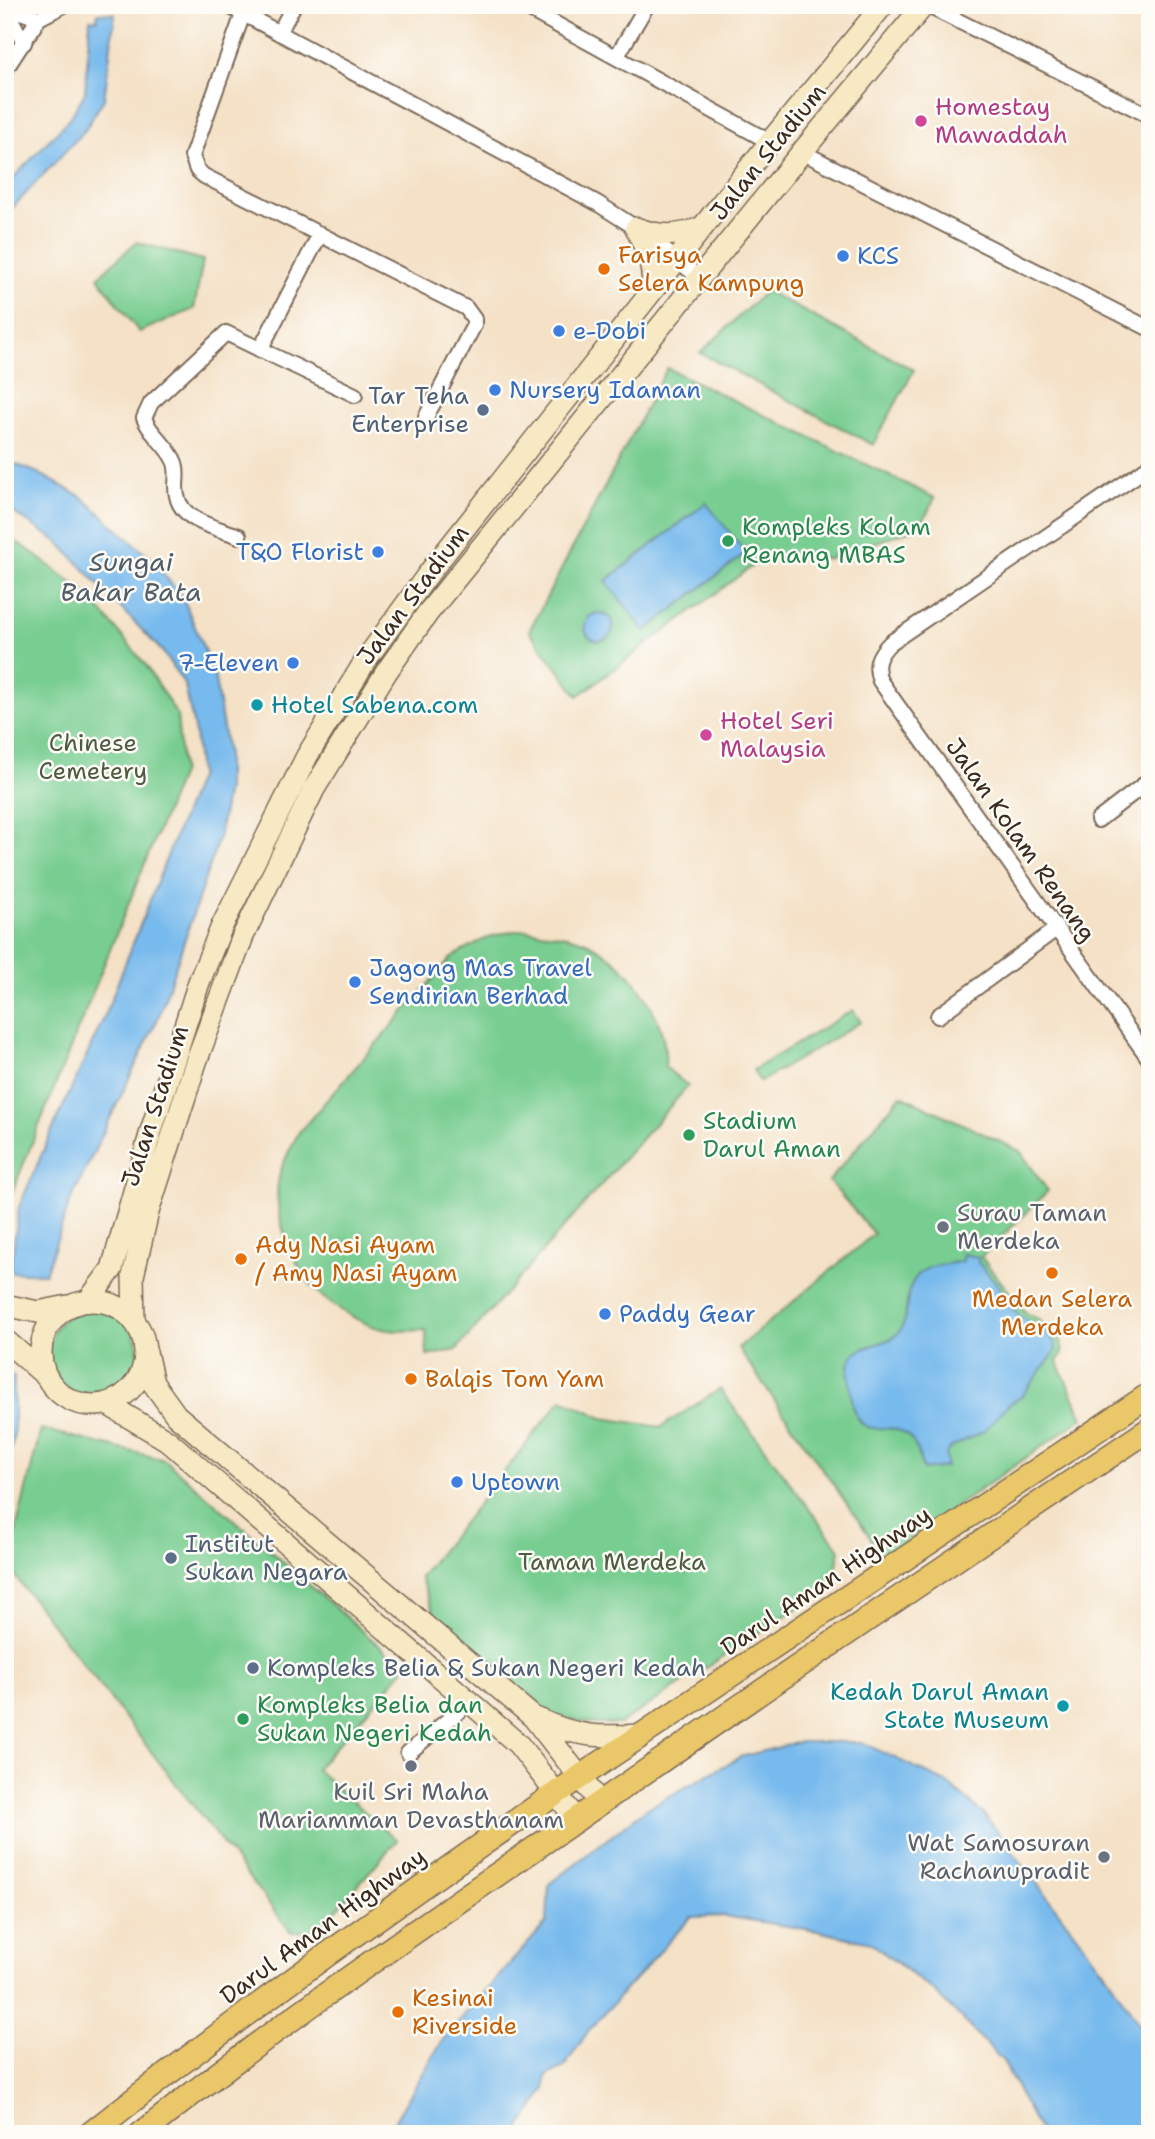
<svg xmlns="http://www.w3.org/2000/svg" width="1155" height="2139" font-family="'Shantell Sans',sans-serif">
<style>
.green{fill:#78cd91;stroke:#5a7c58;stroke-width:2}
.water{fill:#77baed;stroke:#597286;stroke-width:2}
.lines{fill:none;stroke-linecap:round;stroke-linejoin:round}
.street-casing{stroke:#7c6a59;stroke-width:18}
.secondary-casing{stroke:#7c6a59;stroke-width:24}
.primary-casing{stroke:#7c6a59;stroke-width:26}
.street{stroke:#fff;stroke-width:14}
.secondary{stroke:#f7e9c3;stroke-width:21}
.primary{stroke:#eac769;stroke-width:23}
.hotel-dot{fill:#d1479c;stroke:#fdfcf7;stroke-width:2.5}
.shop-dot{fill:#3f7fe0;stroke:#fdfcf7;stroke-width:2.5}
.food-dot{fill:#e8710a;stroke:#fdfcf7;stroke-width:2.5}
.service-dot{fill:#5c6f8a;stroke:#fdfcf7;stroke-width:2.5}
.leisure-dot{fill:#2e9e5b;stroke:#fdfcf7;stroke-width:2.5}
.culture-dot{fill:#0f9aa8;stroke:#fdfcf7;stroke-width:2.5}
.worship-dot{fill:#6b7280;stroke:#fdfcf7;stroke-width:2.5}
.labels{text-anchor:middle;stroke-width:5;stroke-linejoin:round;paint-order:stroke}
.hotel-label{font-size:24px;fill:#b23c85;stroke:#fdfcf7;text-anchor:start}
.street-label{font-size:24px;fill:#3b2a1e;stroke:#fdfcf7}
.food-label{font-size:24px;fill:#c56008;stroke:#fdfcf7;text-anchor:start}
.shop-label{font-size:24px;fill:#366cbe;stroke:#fdfcf7;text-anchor:start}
.service-label{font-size:24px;fill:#4e5e75;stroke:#fdfcf7;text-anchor:start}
.leisure-label{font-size:24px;fill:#27864d;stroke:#fdfcf7;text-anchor:start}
.culture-label{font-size:24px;fill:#0d838f;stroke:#fdfcf7;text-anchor:start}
.park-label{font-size:24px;fill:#4d5b40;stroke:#fdfcf7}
.worship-label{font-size:24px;fill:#5b616d;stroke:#fdfcf7;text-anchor:start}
.water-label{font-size:26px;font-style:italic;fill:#505c66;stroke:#fdfcf7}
</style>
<rect width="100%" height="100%" fill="#fdfcf7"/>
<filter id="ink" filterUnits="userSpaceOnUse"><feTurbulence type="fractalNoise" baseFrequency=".0143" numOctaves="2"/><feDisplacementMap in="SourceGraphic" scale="14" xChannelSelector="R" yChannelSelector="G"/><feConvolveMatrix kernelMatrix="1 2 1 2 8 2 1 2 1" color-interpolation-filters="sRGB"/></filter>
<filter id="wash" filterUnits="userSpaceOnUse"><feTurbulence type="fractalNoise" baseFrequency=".00686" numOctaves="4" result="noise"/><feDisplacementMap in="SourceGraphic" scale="28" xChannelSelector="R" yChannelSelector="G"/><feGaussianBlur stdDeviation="1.57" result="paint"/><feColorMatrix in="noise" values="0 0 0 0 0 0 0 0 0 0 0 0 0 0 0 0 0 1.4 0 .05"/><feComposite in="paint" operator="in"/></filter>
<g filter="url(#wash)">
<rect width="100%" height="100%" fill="#f4e1c6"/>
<path class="green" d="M136,242L203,260L194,309L139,332L98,277Z
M766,291L914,370L873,445L700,353Z
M667,368L935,498L920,527L828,559L767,555L578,696L529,631Z
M5,535L29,550L88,595L145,664L177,715L182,771L5,1210Z
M524,930C545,933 569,934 588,943C631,963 669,1019 665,1067L688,1086L456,1350L427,1356L426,1330C414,1330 400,1332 388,1330C364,1327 325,1303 310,1284C290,1257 274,1216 278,1182C281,1164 291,1148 299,1132L452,957C478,941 493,933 524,930Z
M853,1010L861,1022L760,1082L753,1070Z
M901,1095L1020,1151L1048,1191L981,1257L1026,1313L1038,1319L1061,1340L1063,1353L1057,1361L1083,1418L884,1557L738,1348L874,1234L829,1181Z
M48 1353a45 45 0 1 1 90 0a45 45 0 1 1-90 0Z
M720,1389L840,1550L835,1575L820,1593L620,1724H597L547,1716L442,1633L420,1577L562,1399L603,1418L661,1427Z
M41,1429L165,1460L405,1668L316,1769L397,1840L318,1931L291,1932L7,1566Z"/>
<path class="water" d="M98,13L115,14L104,99L85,130L5,216V187L70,118L85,93L90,19L97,20Z
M5,460L38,473L82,497L151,559L183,598L214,673L227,752V787L219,837L159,1016L70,1202L45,1274L10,1272L19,1207L51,1133L103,1020L199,775L195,733L185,685L162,651L58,542L5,507Z
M706,503L746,553L645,631L606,581Z
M585 627a14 14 0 1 1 28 0a14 14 0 1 1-28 0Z
M963,1254L978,1257V1262L998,1285L1018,1315L1045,1331L1055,1343L1056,1351L1021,1397L1009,1404L984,1431L950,1448L946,1454V1467L923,1470C919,1457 917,1441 904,1433C894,1427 884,1429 873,1428C853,1426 852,1400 850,1385C849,1374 846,1365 854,1355C866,1343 885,1346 897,1334C914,1317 898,1285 926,1269C937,1263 950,1265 962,1261Z
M5,1374L14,1376V1434L5,1487Z
M800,1742H861L946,1782L984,1814L1109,1978L1150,2041V2134H1041L1003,2061L936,1993L871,1943L818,1931L724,1916L691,1917L589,2030L564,2067L546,2076L545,2090L516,2134H387L444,2038L547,1922L549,1884L646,1809L740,1757Z"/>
</g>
<g filter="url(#ink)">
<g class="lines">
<defs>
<path id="street" d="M227,5L597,203L636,228L700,278
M521,5L770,142
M926,5L1150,116
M5,7L39,18
M5,8L24,43
M243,14L192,156L197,170L204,176L466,308L474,319V325L426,417
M279,33L294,5
M617,56L647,5
M5,70L39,18L64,5
M802,152L1150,329
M260,350L320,234
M1150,466L890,643C878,655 874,665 880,681L1150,1060
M239,536C218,528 182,522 177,496C174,485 179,474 175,463C169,446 150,435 144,418L151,403L226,333L355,395
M1098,820L1150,780
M938,1016L1056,929
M408,1753L470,1702"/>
<path id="secondary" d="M636,228C660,237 679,237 703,227
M636,228L650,258L654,289
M41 1353a52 52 0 1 1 104 0a52 52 0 1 1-104 0Z
M88,1301L112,1269L151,1131L199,982L222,926L307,756L367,658L429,573L770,142L883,5
M5,1305L38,1312L68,1306
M134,1320L133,1276L148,1212L196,1062L243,936L314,789L387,671L427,614L802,152L924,5
M5,1340L46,1376
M146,1352L153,1383L176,1415L533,1717L600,1803
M107,1404L167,1440L518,1744L576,1819
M538,1719C578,1738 600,1737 643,1735"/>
<path id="primary" d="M90,2134C428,1866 794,1636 1150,1394
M141,2134C289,2015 447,1910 603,1801C784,1675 966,1552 1150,1429"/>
</defs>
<use href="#street" class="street-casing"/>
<use href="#secondary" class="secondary-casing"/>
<use href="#primary" class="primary-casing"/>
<use href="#street" class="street"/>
<use href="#secondary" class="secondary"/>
<use href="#primary" class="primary"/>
</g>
</g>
<g class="hotel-dot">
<circle cx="921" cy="121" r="7"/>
<circle cx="706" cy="735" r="7"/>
</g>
<g class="shop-dot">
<circle cx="843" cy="256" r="7"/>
<circle cx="559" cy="331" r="7"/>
<circle cx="495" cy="390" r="7"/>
<circle cx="378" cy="552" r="7"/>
<circle cx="293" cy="663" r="7"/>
<circle cx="355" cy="982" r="7"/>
<circle cx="605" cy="1314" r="7"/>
<circle cx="457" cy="1482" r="7"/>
</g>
<g class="food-dot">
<circle cx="604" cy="269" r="7"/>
<circle cx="241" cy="1259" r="7"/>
<circle cx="1052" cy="1273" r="7"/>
<circle cx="411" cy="1379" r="7"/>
<circle cx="398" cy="2012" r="7"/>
</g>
<g class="service-dot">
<circle cx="483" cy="410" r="7"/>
<circle cx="171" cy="1558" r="7"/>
<circle cx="253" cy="1668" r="7"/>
</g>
<g class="leisure-dot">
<circle cx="728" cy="541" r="7"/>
<circle cx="689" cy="1135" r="7"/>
<circle cx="243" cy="1719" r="7"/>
</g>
<g class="culture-dot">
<circle cx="257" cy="705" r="7"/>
<circle cx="1063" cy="1706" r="7"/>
</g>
<g class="worship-dot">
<circle cx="943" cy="1227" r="7"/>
<circle cx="411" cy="1766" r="7"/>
<circle cx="1104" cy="1857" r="7"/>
</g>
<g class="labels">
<g class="hotel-label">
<text x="935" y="115">Homestay<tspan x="935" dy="28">Mawaddah</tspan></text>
<text x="720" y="729">Hotel Seri<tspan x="720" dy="28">Malaysia</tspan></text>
</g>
<g class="street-label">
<text transform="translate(768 152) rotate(-51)" y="8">Jalan Stadium</text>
<text transform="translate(413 595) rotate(-53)" y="8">Jalan Stadium</text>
<text transform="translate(1021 840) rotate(55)" y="8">Jalan Kolam Renang</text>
<text transform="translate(155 1106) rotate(-72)" y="8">Jalan Stadium</text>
<text transform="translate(826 1581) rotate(-34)" y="8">Darul Aman Highway</text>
<text transform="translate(323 1926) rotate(-36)" y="8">Darul Aman Highway</text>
</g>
<g class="food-label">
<text x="618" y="263">Farisya<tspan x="618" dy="28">Selera Kampung</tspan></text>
<text x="255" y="1253">Ady Nasi Ayam<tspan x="255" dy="28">/ Amy Nasi Ayam</tspan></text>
<text x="1052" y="1307" text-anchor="middle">Medan Selera<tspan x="1052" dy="28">Merdeka</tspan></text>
<text x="425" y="1387">Balqis Tom Yam</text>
<text x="412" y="2006">Kesinai<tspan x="412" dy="28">Riverside</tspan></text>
</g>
<g class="shop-label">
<text x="857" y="264">KCS</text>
<text x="573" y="339">e-Dobi</text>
<text x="509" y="398">Nursery Idaman</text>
<text x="364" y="560" text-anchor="end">T&amp;O Florist</text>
<text x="279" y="671" text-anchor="end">7-Eleven</text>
<text x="369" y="976">Jagong Mas Travel<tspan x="369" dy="28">Sendirian Berhad</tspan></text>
<text x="619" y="1322">Paddy Gear</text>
<text x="471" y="1490">Uptown</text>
</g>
<g class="service-label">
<text x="469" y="404" text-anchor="end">Tar Teha<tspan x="469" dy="28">Enterprise</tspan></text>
<text x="185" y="1552">Institut<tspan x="185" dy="28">Sukan Negara</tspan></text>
<text x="267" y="1676">Kompleks Belia &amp; Sukan Negeri Kedah</text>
</g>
<g class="leisure-label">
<text x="742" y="535">Kompleks Kolam<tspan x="742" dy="28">Renang MBAS</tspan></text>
<text x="703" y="1129">Stadium<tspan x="703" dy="28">Darul Aman</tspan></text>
<text x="257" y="1713">Kompleks Belia dan<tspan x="257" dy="28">Sukan Negeri Kedah</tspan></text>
</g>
<g class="culture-label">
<text x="271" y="713">Hotel Sabena.com</text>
<text x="1049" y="1700" text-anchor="end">Kedah Darul Aman<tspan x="1049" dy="28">State Museum</tspan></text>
</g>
<g class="park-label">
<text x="93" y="751">Chinese<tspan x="93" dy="28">Cemetery</tspan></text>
<text x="612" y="1570">Taman Merdeka</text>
</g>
<g class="worship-label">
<text x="957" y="1221">Surau Taman<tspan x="957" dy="28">Merdeka</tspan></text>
<text x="411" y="1800" text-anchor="middle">Kuil Sri Maha<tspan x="411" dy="28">Mariamman Devasthanam</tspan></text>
<text x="1090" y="1851" text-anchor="end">Wat Samosuran<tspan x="1090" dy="28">Rachanupradit</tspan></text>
</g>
<g class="water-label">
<text x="131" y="571">Sungai<tspan x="131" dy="30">Bakar Bata</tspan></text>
</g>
</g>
<rect width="1155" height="2139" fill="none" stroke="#fdfcf7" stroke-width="28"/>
</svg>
